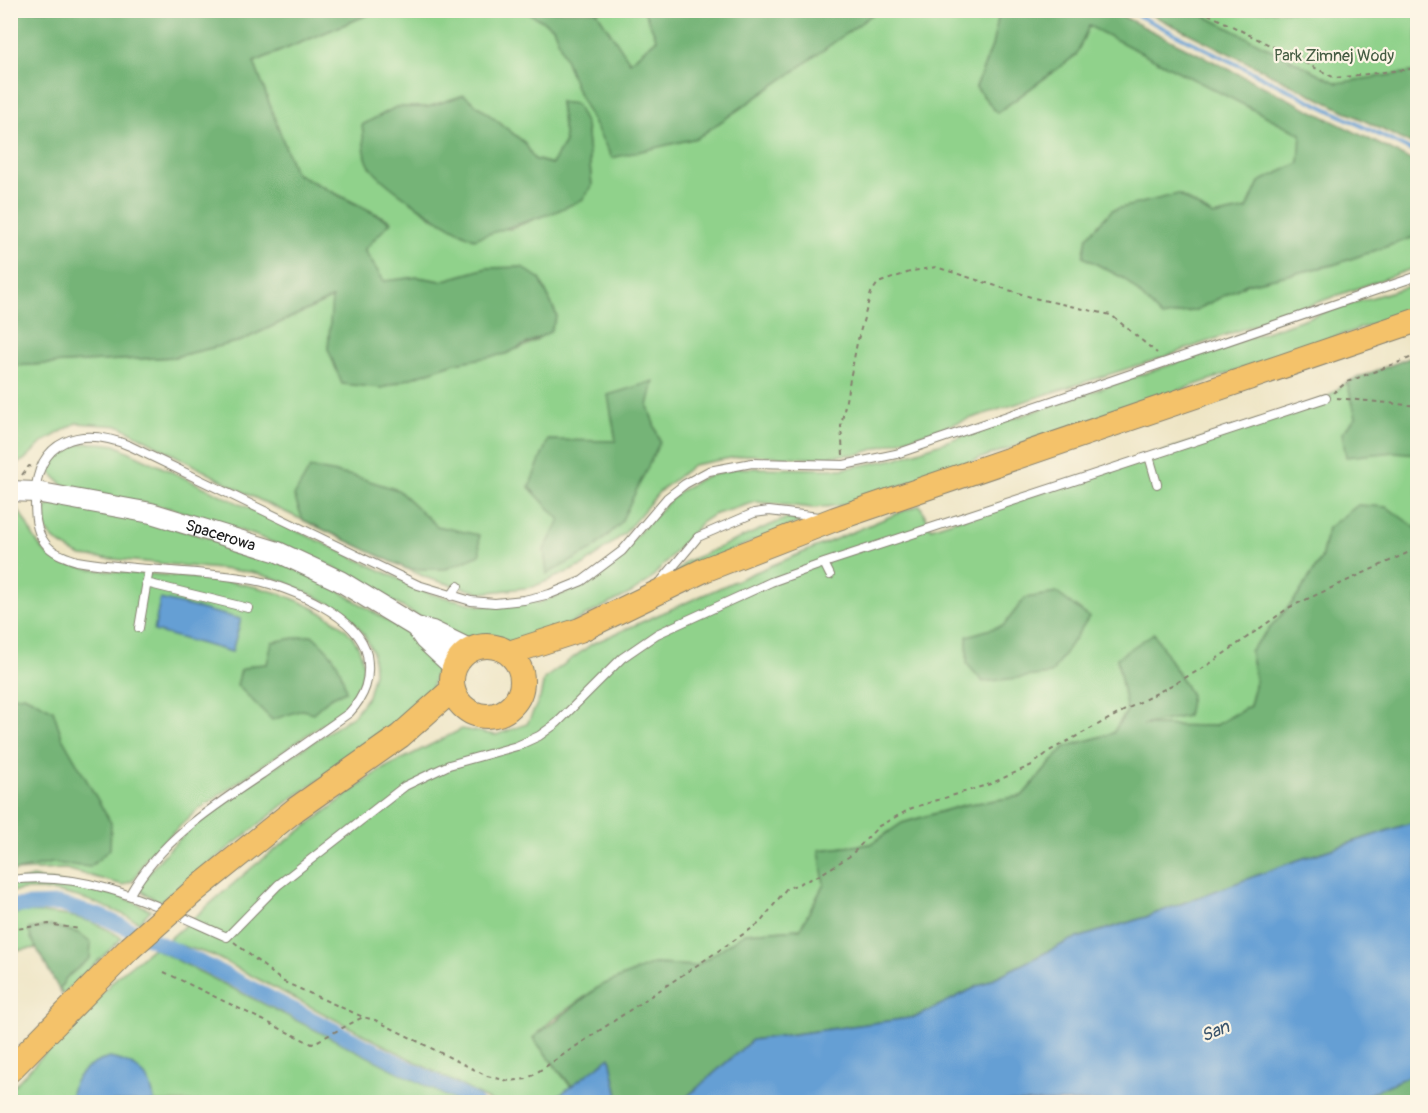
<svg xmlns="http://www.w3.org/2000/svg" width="1428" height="1113" font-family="Pangolin,sans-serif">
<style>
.green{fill:#90d28b;stroke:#567754;stroke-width:1.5;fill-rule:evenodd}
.forest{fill:#74b477;stroke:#48684a;stroke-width:1.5}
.water{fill:#659fd4;stroke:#405e78;stroke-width:1.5}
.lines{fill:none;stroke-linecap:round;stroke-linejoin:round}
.stream{stroke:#659fd4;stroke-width:4}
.canal{stroke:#659fd4;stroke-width:15}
.service-casing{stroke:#858070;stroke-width:10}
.tertiary-casing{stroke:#858070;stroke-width:22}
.primary-casing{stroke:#858070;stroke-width:26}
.path{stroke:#858070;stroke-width:2;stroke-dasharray:4.5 4.5;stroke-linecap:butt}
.service{stroke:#fff;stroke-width:8}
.tertiary{stroke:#fff;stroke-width:20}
.primary{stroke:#f4c26a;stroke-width:24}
.primary-bridge-casing{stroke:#858070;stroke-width:26;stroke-linecap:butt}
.primary-bridge{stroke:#f4c26a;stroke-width:24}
.labels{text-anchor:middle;stroke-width:4.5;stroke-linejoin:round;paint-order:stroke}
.park-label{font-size:16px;fill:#455c43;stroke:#fcf5e5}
.street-label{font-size:16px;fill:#1c1c1c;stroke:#fcf5e5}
.water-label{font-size:18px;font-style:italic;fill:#3d576f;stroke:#fcf5e5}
</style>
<rect width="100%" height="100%" fill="#fcf5e5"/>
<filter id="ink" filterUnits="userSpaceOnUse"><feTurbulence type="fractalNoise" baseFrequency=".0167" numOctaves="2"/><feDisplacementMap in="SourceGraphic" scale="12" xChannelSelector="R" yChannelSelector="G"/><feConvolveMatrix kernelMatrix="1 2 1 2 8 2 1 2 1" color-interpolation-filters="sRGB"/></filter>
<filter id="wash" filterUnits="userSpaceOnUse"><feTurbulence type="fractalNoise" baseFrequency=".008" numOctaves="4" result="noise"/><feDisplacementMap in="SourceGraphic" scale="24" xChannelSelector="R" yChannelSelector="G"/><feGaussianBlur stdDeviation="1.35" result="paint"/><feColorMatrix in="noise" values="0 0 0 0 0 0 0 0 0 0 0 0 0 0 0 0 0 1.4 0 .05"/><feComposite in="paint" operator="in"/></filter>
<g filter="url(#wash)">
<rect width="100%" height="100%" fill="#eee5c5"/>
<path class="green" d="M377,11H525L553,27L579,95L697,138L793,72L877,11H1000L992,46L976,87L997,113L1076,55L1089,25L1302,134L1299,163L1259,182L1247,209L1213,216L1178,194L1083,257L1125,279L1162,317L1196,310L1247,284L1333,265L1417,236V267L1167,356L859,454L808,458L747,455L693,465L659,492L625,533L584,565L533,587L481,593L427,578L251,496L120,426L76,423L43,442L24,460L11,467V366L174,357L241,341L333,298L328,349L382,388C405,380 428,371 452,364C489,353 539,356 557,316L540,279L487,268L441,281L418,277L384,282L364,250L391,221L295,173L254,62ZM464,95L525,143L534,159L553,164L565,142L560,102L586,125L592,186L582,200L510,229L436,220L393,188L396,107H428Z
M596,11H644L657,39L629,62Z
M1145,11H1417V88L1326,101Z
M1417,284V309L844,505L813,508L756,502L713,515L701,523L649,581L631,593L551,633L516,642L464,639L447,633L333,567L254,535L173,509L65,487L48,470C54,441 93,441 115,445L431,594L482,606L532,601L538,603L591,583L663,507L680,491L702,478L736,468L841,469L895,459L1333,309Z
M1417,355V529L1328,528L1321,559L1297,597L1250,651L1256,681L1250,706L1214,726L1138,725L1117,658L1127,711L1113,733L1065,747L1022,796L964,805L902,823L871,844L820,850L824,884L800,929L745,933L696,966L653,964L600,986L552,1020L533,1038L571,1087L550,1102H492L212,955L167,941L255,865L379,771L462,729L496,735L527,724L540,698L544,679L592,644L751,574L901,512L920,505L931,528L1326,398L1347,382Z
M64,503L136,517L246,548L325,582L419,640L437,669L430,694L415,713L290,800L160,902L142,892L139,887C183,817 286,761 354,715L368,696L374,673L373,652L363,633L348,614L325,601L280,580L251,572L81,556C62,546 39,535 43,511L49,505Z
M11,504C29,515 31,551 60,561C84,570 111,571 136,573C199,578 261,579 317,610C333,619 350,629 358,646C369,669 361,689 346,708L195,812L146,858L134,880L123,885L66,869L11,871Z
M787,518L802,521L675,574L685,562Z
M32,877L119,895L151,910L139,922C102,904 53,883 11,892V884Z
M25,912C64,914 89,916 122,938L62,995L60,988L66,978L90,958L78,933L51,926L29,929L37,948L11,951L10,915Z
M153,948L458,1102H20L11,1089L120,974Z"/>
<path class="forest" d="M11,10L377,11L254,62L295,173L391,222L364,250L384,281L418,277L441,281L487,268L522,267L540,279L557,316L550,332L506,354L455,363L382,388L342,384L328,349L332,298L241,341L174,357L11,366Z
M1000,10L1112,11L1417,163V236L1336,264L1247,284L1196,310L1162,317L1125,279L1083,257L1087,237L1112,210L1178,194L1213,216L1247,209L1259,182L1299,163L1301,134L1089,26L1076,55L997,113L976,87L992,46Z
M525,11H596L630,62L657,39L644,11H877L793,72L697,138L612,158L579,95L553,27Z
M1144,11H1195L1337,83L1417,71V147Z
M464,95L525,143L534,159L552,164L565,142L560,102L576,104L586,125L592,186L582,200L555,212L474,239C452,229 377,184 368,163C363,153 364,137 362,125L396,107H428Z
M1417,355V454L1395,452L1346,457L1342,433L1356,417L1347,382Z
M654,381L648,406L660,442L620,524L592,550L547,574L544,550L560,520L529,487L548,440L616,441L608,395Z
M310,468L354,476L398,490L437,526L479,535L480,555L446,569H407L303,520L294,496Z
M1358,505L1387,507L1417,529V821L1295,861L1146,917L1071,940L916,1017L752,1040L681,1102H619L610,1058L572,1087L533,1038L600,986L653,964L696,966L745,933L800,929L824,884L819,850L871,844L902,823L964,805L1022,796L1065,747L1113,733L1127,711L1117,658L1154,633L1191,695L1187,716L1143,725L1214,726L1250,706L1256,681L1250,651L1297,597L1321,559L1328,528Z
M1057,593L1089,617L1051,674L983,682L967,664V636L1004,625L1025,598Z
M312,635C334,655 340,662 346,691L330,698L313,713L302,710L272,720L237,685L241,670L253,665L267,664L272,642Z
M24,695L53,710L62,737L111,823L110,849L90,867L52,863L11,872V697Z
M51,926L78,933L91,943L90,958L66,978L60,988L62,995L31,938L29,929Z
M1417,1072V1102H1352Z"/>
<path class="water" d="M160,599L241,619L232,652L154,631Z
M1417,821V1072L1352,1102H681L752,1040L916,1017L1071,940L1146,917L1295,861Z
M610,1057L619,1102H550Z
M110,1058C136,1063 152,1075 154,1102H71C69,1077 89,1063 110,1058Z"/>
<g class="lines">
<path class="stream" d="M1127,10L1418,154"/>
<path class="canal" d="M10,906L59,904L103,917L204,964L475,1102"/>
</g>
</g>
<g filter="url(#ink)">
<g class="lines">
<defs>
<path id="service" d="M1149,456L1157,484
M824,563L830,575
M662,580L698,537L754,513L769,511L819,517
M146,583L248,608
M451,596L458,586
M139,628L149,569
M10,880C91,870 156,906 227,937L278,885L405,786L449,765L517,746L539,736L557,723L622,658L657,634L771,582L824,563L1326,398
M130,894C161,840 211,808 262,774C291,754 320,733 349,713C365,696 371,679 367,655C359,616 290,587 254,580C196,570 135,571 77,561C65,557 52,553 45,543C35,530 35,514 35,498C37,438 81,426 130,446L418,585L471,601L495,603L524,600L550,594L582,581L622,551L667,498L685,484L709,471L752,463L844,465L896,454L1418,276"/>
<g id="tertiary">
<path id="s1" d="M10,491L36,492L151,513L278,552L340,581L416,627L432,631L471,650"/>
<path d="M416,627L425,640L455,668"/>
</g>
<path id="primary" d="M452 681a35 35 0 1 1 70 0a35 35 0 1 1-70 0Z
M509,653L580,630L704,570L835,519L1418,320
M193,892L296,809L400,736L453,689
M10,1070L130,948"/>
</defs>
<use href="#service" class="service-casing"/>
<use href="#tertiary" class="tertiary-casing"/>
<use href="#primary" class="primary-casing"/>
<path class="path" d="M1200,10L1335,78L1418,68
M1333,393L1347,382L1418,355
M1337,398L1418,406
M843,455L841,426L857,343L871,293L878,283L913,271L936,267L1034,298L1111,315L1157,353
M22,475L29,466L32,467
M10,930L49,924L79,929
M234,942L282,981L363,1017L375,1020L487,1076L509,1081L527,1079L760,923L786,889L818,876L850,856L879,826L912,808L990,784L1032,765L1051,750L1205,667L1290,607L1418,548
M164,972L312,1044L363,1017"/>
<use href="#service" class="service"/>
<use href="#tertiary" class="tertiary"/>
<use href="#primary" class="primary"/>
<defs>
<path id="primary-bridge" d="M130,948L193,892"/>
</defs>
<use href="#primary-bridge" class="primary-bridge-casing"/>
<use href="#primary-bridge" class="primary-bridge"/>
</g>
</g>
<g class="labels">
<g class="park-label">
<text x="1334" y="61">Park Zimnej Wody</text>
</g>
<g class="street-label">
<text dy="6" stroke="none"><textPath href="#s1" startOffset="216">Spacerowa</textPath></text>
</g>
<g class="water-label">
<text transform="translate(1215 1031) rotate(-22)" y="6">San</text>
</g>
</g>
<rect width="1428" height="1113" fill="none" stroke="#fcf5e5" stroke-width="36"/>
</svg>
